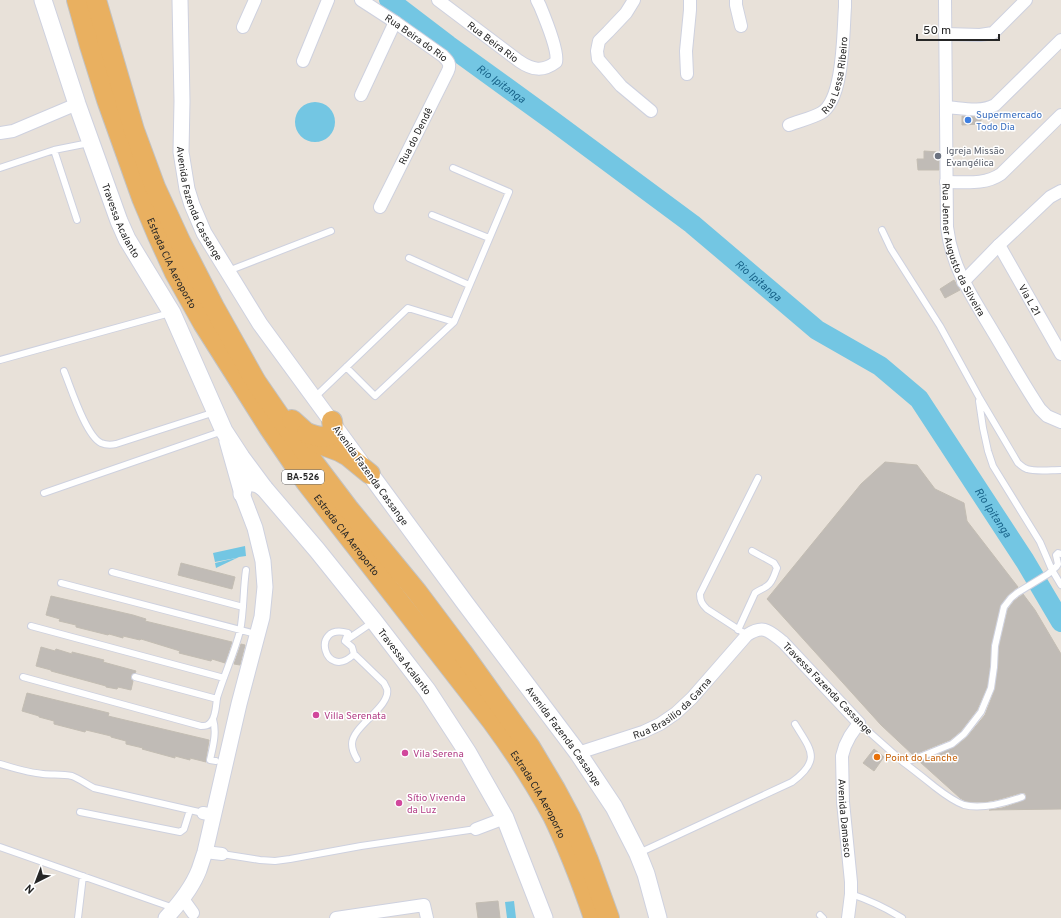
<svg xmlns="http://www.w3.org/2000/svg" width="1061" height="918" font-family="Overpass,sans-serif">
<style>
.water{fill:#73c6e3}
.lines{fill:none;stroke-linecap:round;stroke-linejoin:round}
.river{stroke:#73c6e3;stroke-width:20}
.building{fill:#c0bbb6;stroke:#c3bdb3}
.service-casing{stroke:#ced1df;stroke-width:8}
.minor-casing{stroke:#ced1df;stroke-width:14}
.tertiary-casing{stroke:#ced1df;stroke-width:17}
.secondary-casing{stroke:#ced1df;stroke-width:19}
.trunk-casing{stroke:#c2c2c2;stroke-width:22}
.service{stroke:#fff;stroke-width:6}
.minor{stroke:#fff;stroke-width:12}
.tertiary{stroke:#fff;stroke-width:15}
.secondary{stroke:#fff;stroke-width:17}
.trunk{stroke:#e9b060;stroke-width:20}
.shop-dot{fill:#3f7fe0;stroke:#fff;stroke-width:1.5}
.worship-dot{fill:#6b7280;stroke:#fff;stroke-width:1.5}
.hotel-dot{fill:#d1479c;stroke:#fff;stroke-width:1.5}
.food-dot{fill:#e8710a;stroke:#fff;stroke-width:1.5}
.labels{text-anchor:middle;stroke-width:3;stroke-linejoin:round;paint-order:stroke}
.shield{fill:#fff;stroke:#676767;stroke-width:1}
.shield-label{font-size:9px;font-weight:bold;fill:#262626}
.street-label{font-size:10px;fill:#262626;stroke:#fff}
.shop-label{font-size:10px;fill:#366cbe;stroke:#fff;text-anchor:start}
.worship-label{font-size:10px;fill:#5b616d;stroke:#fff;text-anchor:start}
.hotel-label{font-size:10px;fill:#b23c85;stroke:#fff;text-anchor:start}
.food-label{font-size:10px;fill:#c56008;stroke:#fff;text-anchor:start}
.water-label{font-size:11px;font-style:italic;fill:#186389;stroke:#fff}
</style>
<rect width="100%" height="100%" fill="#e8e1d9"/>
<path class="water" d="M295 122a20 20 0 1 1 40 0a20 20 0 1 1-40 0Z
M245,546L246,556L239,557L216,568L215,563L236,558L215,562L213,553Z
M514,901L516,918H507L505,902Z"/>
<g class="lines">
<path class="river" id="s1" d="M389,0L448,45L553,121L692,224L817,330L880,366L919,399L1025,561L1061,622"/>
</g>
<path class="building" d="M962,116L981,117V124L962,125Z
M924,151L939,152V170H918L917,159H924Z
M954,280L960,290L945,298L940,289Z
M885,462L917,465L935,489L964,503L967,521L1018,587L1008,595L1000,606L991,645L990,667L987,687L977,710L961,731L950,740L913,755L881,725L767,599L861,484Z
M181,563L235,577L232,589L178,575Z
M1023,594L1035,610L1061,654V809L989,810L1002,808L1023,801L1026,798V795L1025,793H1021L1000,799L985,802H972L965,801L960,798L920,762L955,747L967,737L985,715L995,689L998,667L999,647L1008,609L1014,601Z
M51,596L133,615L146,619L145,621L232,642L225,663L212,659L211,661L179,653L180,651L141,639L140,640L123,636V638L109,634L108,635L76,627V625L59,621L60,619L46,615Z
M241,644L245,645L240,665L234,664Z
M41,647L55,651L56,649L72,654V652L104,660L103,662L136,671L135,673L132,674L131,676V679L133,681L131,690L118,687L117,689L106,687V686L51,671V670L36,666Z
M27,693L109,713L108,716L209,740L206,759V762L190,758V760L175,756V758L142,749L143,748L126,744V741L111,737V736L86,730L85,732L54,724V721L39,717V716L22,711Z
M874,749L884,757L874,771L863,763Z
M498,901L500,918H478L476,903Z"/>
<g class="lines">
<defs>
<path id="service" d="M54,150L77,220
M0,168L54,150L89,143
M432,215L489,238
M882,230L891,249L940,326L979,397L1018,463C1021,465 1023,468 1027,469C1036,472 1051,470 1061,470
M409,258L469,285
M228,271L331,231
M0,360L170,313
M346,367L375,396L454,322
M64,371C71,388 86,436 101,443C106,445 111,445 116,444L215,412
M314,398L408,308L454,322L509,192L453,168
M979,401L983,428L988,451L993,466L1040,542L1052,570L1061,585
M44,493L223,431
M112,572L243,607
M61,583L256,634
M31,626L224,678
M738,630L755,593C759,590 763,589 767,586C773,582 774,575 777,568L774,563L752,551
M747,635L707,609C702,604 700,601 700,594L758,478
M345,641L348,633C309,622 325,683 354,654
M23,677L201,726C205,726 208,726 211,722C216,716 216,705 217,698C224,675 234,654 240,631C244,612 243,590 246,570
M135,677L217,699
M213,719C217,733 213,746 210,760L216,761
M859,723L903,762
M357,759C354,754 352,750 352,744C352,726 391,707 387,689C386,687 385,685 384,683L354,654L352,647L345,641L373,622
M0,764C14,768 29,773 43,774C53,775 62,774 72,776C80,779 86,784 94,788L203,813
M1022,797C1005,803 982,810 964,805C953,801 944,794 935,787C925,779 914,770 903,762L915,759L952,744L964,734L981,712L991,688L994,667L995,646L1004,607L1011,598L1017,593L1048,574L1056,567L1058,564L1056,555L1058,553L1061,554
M80,812L180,832L184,829L190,810
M0,847L168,906
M639,853L792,782C822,760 811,750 795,724
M222,854L260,860L275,861L290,859L361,846L476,829
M851,894C869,900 886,908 902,918
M820,915L823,918
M78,918L83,876"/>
<g id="minor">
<path id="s2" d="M361,0L395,22L443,56C448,61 451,64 448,71L380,207"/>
<path id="s3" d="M438,0L519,61C532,70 543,72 556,62C559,52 545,18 540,6L537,0"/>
<path d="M634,0L626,13L608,32L599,41L597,51L598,59L621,86L651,111"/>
<path d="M736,0V5L741,26"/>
<path id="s4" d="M945,0L947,227C952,270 974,299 995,335C1010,360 1024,385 1040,409L1047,416L1061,422"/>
<path d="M243,27L255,0"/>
<path d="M945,34L980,35L993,33L1026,0"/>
<path d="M303,61L328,0"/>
<path d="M687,74L686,51L690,10V0"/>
<path d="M361,95L395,22"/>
<path d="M946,107C962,108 980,113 995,105L1061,40"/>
<path id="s5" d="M789,125C799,121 812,118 821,113C844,100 843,32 845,7V0"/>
<path d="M0,133L13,131L77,104"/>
<path d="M946,182C966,182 985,185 1001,174L1061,115"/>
<path id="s6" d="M999,245L1061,354"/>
<path d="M963,282L999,245L1050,197L1061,191"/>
<path id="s7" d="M578,753L643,732L660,724L676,713L692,698L747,635C764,624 769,631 783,642L859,723L850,736L845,746L842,756L843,802L851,882V894L848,918"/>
<path d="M203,813L214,815"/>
<path d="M476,829L505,818"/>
<path d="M205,852L222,854"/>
<path d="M183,899L193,913"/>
<path d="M336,918L424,905L427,918"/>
</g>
<g id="tertiary">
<path id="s8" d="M180,0L182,101L181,152L187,189L192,205L204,233L260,324L361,462"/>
<path d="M166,918C179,904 192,888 199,870C201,864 203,858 205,852L239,704L262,617L265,587L263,561L255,528L242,494L227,441"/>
</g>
<g id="secondary">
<path id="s9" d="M43,0L77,104L119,221L127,239L172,313L224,431L241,457L264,488L317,550L374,621L427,690L468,753L505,818L544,918"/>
<path id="s10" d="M370,474L465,603L578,753L614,807L638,854L646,874L658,918"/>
<path d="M242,494L244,486L249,482L258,484L264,488"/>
</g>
<g id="trunk">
<path id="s11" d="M77,0L90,46L107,100L142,198L158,236L175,273L203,323L270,429L306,482L492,721C514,751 535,783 553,816C569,849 582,883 594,918"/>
<path d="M96,0L134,130L155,187L180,241L214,307L256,382L289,430L348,508L417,592L462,652L530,747L555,789L571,819L588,860L609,918"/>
<path d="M292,420L312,438L320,444L339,451L348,456L370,474"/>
<path d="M307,433C320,438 336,441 332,421"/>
</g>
</defs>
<use href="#service" class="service-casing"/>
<use href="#minor" class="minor-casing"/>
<use href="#tertiary" class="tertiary-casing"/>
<use href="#secondary" class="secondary-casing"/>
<use href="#trunk" class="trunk-casing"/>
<use href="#service" class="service"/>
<use href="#minor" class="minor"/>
<use href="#tertiary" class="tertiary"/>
<use href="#secondary" class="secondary"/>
<use href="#trunk" class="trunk"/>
</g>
<circle class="shop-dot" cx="968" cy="120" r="4"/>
<circle class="worship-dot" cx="938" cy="156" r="4"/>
<g class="hotel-dot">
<circle cx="316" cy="715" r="4"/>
<circle cx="405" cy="753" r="4"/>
<circle cx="399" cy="803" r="4"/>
</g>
<circle class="food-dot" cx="877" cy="757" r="4"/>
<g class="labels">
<rect class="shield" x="282" y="470" width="42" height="14" rx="3"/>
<g class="shield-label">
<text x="303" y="480">BA-526</text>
</g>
<g class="street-label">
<text dy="4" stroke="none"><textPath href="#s2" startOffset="67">Rua Beira do Rio</textPath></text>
<text dy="4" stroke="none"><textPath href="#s3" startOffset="69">Rua Beira Rio</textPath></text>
<text dy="4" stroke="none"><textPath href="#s5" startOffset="76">Rua Lessa Ribeiro</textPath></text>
<text transform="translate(415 136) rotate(-63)" y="4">Rua do Dendê</text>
<text dy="4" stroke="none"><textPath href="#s8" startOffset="207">Avenida Fazenda Cassange</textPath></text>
<text dy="4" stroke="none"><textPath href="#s9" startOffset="234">Travessa Acalanto</textPath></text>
<text dy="4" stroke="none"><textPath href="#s4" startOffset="253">Rua Jenner Augusto da Silveira</textPath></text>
<text dy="4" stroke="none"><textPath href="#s11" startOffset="280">Estrada CIA Aeroporto</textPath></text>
<text dy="4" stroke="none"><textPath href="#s6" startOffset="63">Via L 21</textPath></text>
<text transform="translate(371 475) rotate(54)" y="4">Avenida Fazenda Cassange</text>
<text dy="4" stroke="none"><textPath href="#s11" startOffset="604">Estrada CIA Aeroporto</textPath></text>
<text dy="4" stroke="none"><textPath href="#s9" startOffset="762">Travessa Acalanto</textPath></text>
<text transform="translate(828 688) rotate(46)" y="4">Travessa Fazenda Cassange</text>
<text dy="4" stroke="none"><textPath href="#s7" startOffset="106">Rua Brasilio da Garna</textPath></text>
<text dy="4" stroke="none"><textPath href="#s10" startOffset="326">Avenida Fazenda Cassange</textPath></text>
<text dy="4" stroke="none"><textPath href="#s11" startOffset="927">Estrada CIA Aeroporto</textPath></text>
<text dy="4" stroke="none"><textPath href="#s7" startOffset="464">Avenida Damasco</textPath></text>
</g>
<g class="shop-label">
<text x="976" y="118">Supermercado<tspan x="976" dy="12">Todo Dia</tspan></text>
</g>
<g class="worship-label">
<text x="946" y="154">Igreja Missão<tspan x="946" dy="12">Evangélica</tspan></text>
</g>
<g class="hotel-label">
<text x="324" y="719">Villa Serenata</text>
<text x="413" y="757">Vila Serena</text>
<text x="407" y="801">Sítio Vivenda<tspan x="407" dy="12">da Luz</tspan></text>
</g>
<g class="food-label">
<text x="885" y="761">Point do Lanche</text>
</g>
<g class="water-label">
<text dy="4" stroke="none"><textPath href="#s1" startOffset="140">Rio Ipitanga</textPath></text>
<text dy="4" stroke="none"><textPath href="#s1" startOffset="464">Rio Ipitanga</textPath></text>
<text dy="4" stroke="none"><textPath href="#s1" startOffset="800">Rio Ipitanga</textPath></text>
</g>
</g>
<g transform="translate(36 882) rotate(222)" stroke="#ffffff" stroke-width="3" paint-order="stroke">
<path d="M0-3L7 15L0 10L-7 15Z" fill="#262626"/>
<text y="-6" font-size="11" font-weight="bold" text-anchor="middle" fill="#262626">N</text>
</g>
<path d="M917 34v6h82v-6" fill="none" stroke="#262626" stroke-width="2"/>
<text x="923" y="34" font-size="12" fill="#262626" stroke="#ffffff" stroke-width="3" paint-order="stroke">50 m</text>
</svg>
